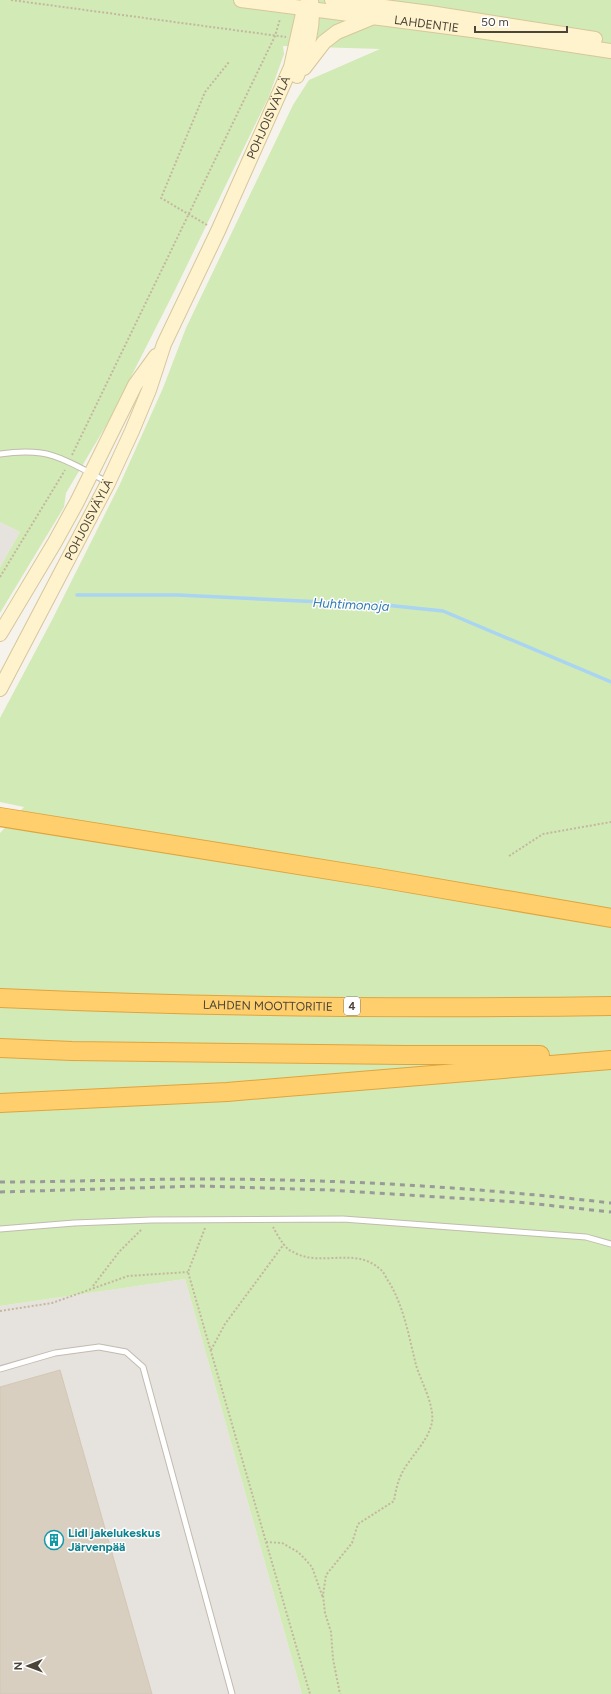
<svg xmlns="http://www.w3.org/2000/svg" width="611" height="1694" font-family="Figtree,sans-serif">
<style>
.industrial{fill:#e6e2dd}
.green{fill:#d2eab5}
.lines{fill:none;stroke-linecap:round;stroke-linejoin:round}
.stream{stroke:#a9d4f2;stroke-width:3.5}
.building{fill:#d8cfc1;stroke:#d3c7b4}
.lane-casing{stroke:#c2bbae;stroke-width:7}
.secondary-casing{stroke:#d6c79b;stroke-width:16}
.highway-casing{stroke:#e0a43c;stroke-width:20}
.path{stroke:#c4b79f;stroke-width:2;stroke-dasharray:2 2;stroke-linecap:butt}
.lane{stroke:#fff;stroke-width:5}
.secondary{stroke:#fff3cd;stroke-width:14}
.highway{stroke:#ffcf6e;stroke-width:18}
.rail{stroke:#9a9a9a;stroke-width:3;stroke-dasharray:5 5;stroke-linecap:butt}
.labels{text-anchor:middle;stroke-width:3;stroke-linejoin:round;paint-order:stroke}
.shield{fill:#fff;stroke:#817c74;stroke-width:1}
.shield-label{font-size:11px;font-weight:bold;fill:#4b4439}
.street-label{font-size:12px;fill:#4b4439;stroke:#fff}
.culture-label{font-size:12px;font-weight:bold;fill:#0d838f;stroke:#fff;text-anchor:start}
.water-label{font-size:13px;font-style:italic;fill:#2e7ab2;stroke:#fff}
</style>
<rect width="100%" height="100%" fill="#f6f3ec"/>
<path class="industrial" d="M0,522L20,532L0,567Z
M185,1279L302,1694H0V1306Z"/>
<path class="green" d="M0,0H611V1694H302L185,1279L0,1306V833L24,807L0,802V718L52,620L120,484L163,388L186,328L293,105L309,80L380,49L283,46L284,54L269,96L175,290L107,424L66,493L64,507L0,613V567L20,532L0,522Z"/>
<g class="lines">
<path class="stream" d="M77,595H178L385,605L443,611L611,682"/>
</g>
<path class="building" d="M60,1370L152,1694H0V1387Z"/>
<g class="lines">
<defs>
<path id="lane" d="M0,454C13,452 28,451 41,453C60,455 90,473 107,482
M0,1229L74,1223L152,1220L343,1219L586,1237L611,1244
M0,1369L55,1353L99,1347L126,1352L143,1367L232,1694"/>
<g id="secondary">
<path id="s1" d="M241,0L472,30L611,51"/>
<path d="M332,0L430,13L595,39"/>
<path d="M304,68L324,42L337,32L371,18"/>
<path d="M297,76C306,50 315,28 311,1"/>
<path d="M0,634L55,542L77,502L135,385L156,356"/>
<path id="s2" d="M0,689L108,483L132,431L149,390L164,344L218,231L291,67L304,9L309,0"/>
</g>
<g id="highway">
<path d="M0,817L379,878L611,918"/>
<path id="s3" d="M0,998C203,1007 407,1009 611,1006"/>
<path d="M0,1048L72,1051L405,1055H540"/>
<path d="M0,1103L227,1092L611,1060"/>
</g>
</defs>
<use href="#lane" class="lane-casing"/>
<use href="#secondary" class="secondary-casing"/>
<use href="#highway" class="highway-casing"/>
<path class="path" d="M11,0L286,37
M207,225L161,198L205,92L229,62
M72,455L275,36L280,19
M0,577L65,470
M509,856L543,834L611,822
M273,1227C277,1234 282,1244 289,1250C291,1251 294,1252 297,1254C325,1266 355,1247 380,1269C384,1272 386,1278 389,1282C404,1307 409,1337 416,1365C421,1382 437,1409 431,1426C427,1440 417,1450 409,1462C400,1473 396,1487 394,1501L358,1524L352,1543L326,1575L323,1595L325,1613L331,1632L333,1659L340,1694
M205,1228L188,1272L310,1694
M93,1286L119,1252L142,1229
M0,1311L52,1303L128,1276L188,1272
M211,1350L225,1324L284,1244
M266,1542L282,1543L298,1552L305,1559L312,1567L323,1598"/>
<use href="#lane" class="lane"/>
<use href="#secondary" class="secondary"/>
<use href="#highway" class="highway"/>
<path class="rail" d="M0,1182C67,1182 133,1179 200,1179C337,1179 475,1187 611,1203
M0,1192L200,1186L329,1190L518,1202L611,1212"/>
</g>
<defs>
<symbol id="building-ring" viewBox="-11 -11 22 22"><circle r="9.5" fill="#fff" stroke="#0f9aa8" stroke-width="1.5"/><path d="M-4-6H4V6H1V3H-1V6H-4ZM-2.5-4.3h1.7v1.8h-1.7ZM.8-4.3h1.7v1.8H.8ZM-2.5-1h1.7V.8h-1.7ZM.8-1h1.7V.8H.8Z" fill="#0f9aa8"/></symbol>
</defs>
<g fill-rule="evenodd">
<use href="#building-ring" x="43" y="1529" width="22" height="22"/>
</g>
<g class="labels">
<rect class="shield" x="344" y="997" width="16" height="18" rx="3"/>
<g class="shield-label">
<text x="352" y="1010">4</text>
</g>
<g class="street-label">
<text dy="4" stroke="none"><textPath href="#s1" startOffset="187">LAHDENTIE</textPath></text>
<text dy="4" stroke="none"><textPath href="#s2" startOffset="632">POHJOISVÄYLÄ</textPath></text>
<text dy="4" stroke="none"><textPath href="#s2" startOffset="191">POHJOISVÄYLÄ</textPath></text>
<text dy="4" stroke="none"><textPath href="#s3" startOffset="268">LAHDEN MOOTTORITIE</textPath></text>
</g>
<g class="culture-label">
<text x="68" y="1537">Lidl jakelukeskus<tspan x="68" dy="14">Järvenpää</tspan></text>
</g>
<g class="water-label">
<text transform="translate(351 604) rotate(3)" y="5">Huhtimonoja</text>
</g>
</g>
<g transform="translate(28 1666) rotate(269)" stroke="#ffffff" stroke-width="3" paint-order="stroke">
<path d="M0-3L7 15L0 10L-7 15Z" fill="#4b4439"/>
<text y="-6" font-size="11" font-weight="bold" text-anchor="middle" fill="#4b4439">N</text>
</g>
<path d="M475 26v6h92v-6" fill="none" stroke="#4b4439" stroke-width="2"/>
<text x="481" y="26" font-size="12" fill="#4b4439" stroke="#ffffff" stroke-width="3" paint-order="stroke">50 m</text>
</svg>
